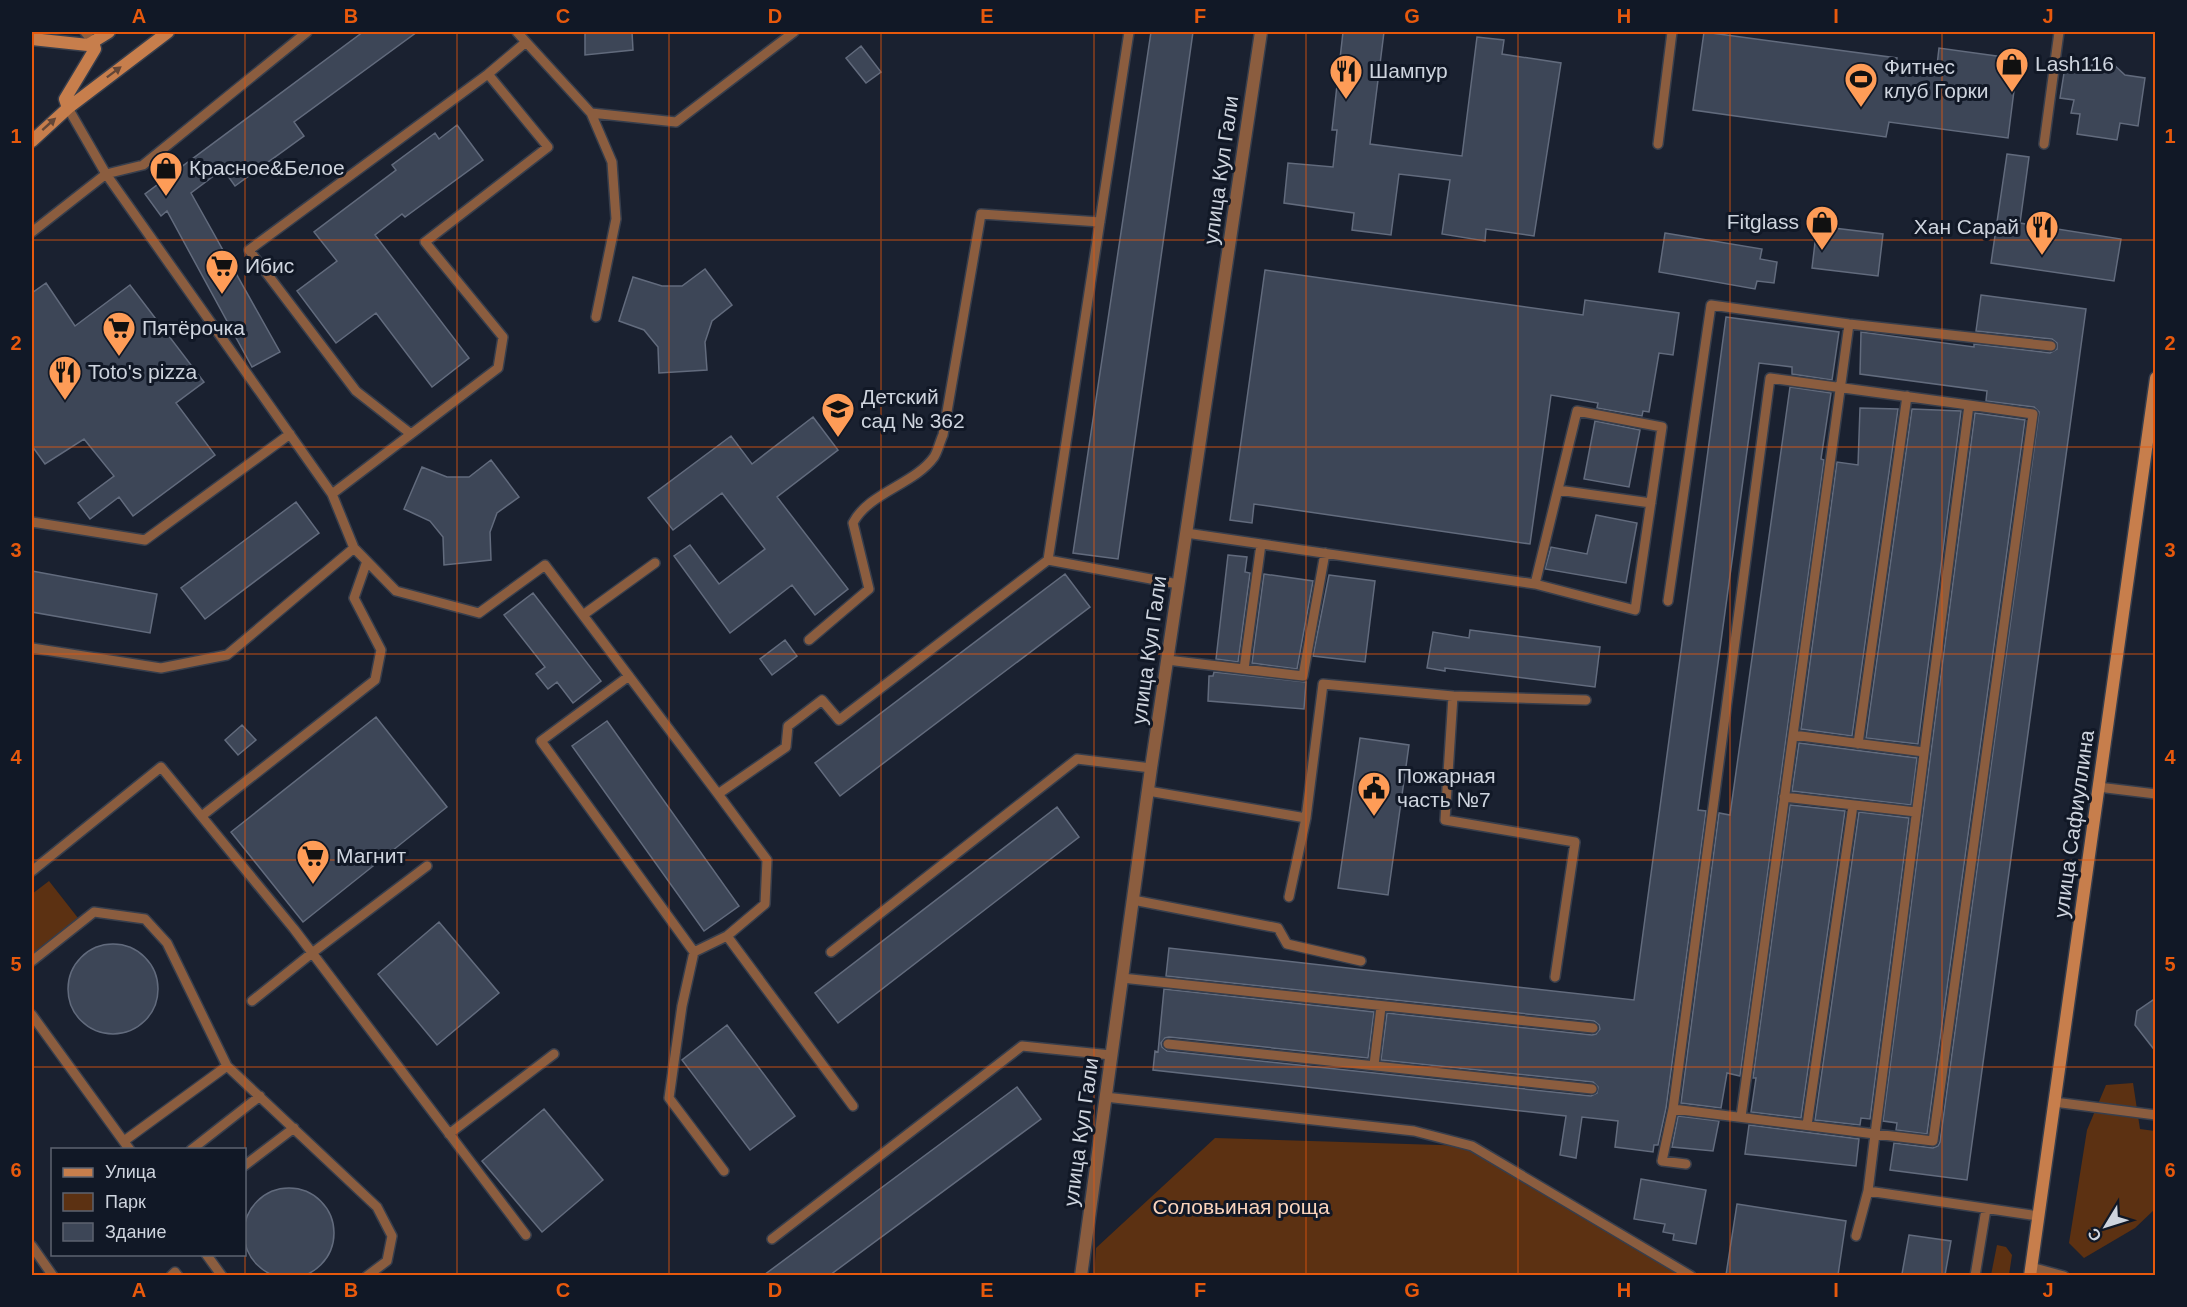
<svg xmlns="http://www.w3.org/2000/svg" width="2187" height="1307" font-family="Helvetica,sans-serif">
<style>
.green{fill:#5c3112}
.building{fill:#3d4657;stroke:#626b7d;stroke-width:1.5}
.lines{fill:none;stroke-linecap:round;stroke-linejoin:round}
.lane-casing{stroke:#373e4c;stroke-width:12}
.street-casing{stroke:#373e4c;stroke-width:15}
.secondary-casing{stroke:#373e4c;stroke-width:15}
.lane{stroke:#8b5d3f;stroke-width:9}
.street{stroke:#8b5d3f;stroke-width:12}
.secondary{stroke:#c77e4c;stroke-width:12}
.oneway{fill:#634637}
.grid{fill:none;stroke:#e8590c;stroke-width:1.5;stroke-opacity:0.55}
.labels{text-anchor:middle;stroke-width:6;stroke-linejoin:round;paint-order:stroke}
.poi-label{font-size:21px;fill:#ced4de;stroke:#111826;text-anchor:start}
.street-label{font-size:21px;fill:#ced4de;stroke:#111826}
.park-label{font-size:21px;fill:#fbd4bc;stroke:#111826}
.neatline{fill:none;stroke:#e8590c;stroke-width:2}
.grid-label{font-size:20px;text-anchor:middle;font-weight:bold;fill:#e8590c}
</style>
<rect width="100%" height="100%" fill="#1a2130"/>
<path class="green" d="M49,881L78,918L32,954V894Z
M2133,1083L2140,1129L2155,1131V1209L2135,1228L2084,1258L2069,1243L2087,1130L2106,1085Z
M1215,1138L1472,1146L1683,1276H1094L1096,1248Z
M1997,1245L2006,1247L2012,1255L2009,1275H1991Z"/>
<path class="building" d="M363,32H417L294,122L304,136L235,186L223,169L191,193L280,352L252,367L167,211L161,216L145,194Z
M585,32H632L633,50L585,55Z
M1151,32H1193L1118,559L1073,553Z
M1343,32H1384L1370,144L1462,156L1477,37L1504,40L1502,54L1561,63L1534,236L1486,229L1485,241L1442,234L1450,180L1399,174L1391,235L1352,230L1354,213L1284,203L1288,163L1333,167L1337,130H1332Z
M1704,32L1897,58L1896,69L1936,74L1939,48L2018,59L2008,138L1889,122L1886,137L1693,110Z
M861,46L881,72L866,83L846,58Z
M2102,62L2113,64L2125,75L2145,78L2138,126L2120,123L2117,140L2077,134L2080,114L2071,113L2074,100L2060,98L2065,67L2079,69Z
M457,125L483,160L405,217L402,214L375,235L469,358L432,387L376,313L336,343L297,291L337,261L314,232L396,170L392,165L435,133L439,139Z
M2007,154L2029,157L2020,223L2121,239L2114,281L1991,263Z
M1817,226L1883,234L1878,276L1812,268Z
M1665,233L1762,249L1760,259L1777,262L1774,283L1757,281L1755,289L1659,272Z
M705,269L732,305L712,321L705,342L707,370L659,373L658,347L644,330L619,321L633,277L662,286H682Z
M1265,270L1583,315L1585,300L1679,313L1673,355L1659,353L1649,412L1643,411L1642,416L1597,408L1598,403L1551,395L1530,544L1254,504L1252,523L1230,520Z
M46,283L75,326L130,285L204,382L176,403L215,455L133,516L119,497L90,519L78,503L114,476L84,439L45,464L32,446V293Z
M1981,295L2086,309L1967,1180L1890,1170L1894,1143L1933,1148L1938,1146L1940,1142L2039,412L2034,407L1986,401L1987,391L1860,374L1861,332L1974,347V344L2050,353L2057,349V343L2052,339L1976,331Z
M1726,317L1839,332L1832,380L1792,374V367L1759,363L1698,810L1706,811L1666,1108L1658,1145H1654L1653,1152L1615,1147L1618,1121L1582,1117L1576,1158L1560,1155L1566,1116L1153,1070L1155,1051L1158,1052L1164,989L1374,1012L1368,1058L1169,1037L1165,1038L1161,1043L1162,1047L1167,1051L1591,1096L1597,1093L1598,1087L1593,1082L1381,1060L1387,1013L1592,1035L1596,1034L1600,1029L1599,1025L1594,1021L1166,976L1169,948L1634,1000Z
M1790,387L1831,393L1821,459L1824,460L1740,1076L1727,1073L1721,1108L1681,1103L1719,813L1730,815Z
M1860,408L1898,409L1852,736L1801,729L1837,462L1858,465Z
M1912,409L1961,411L1918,744L1866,738Z
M1975,413L2025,420L1927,1134L1896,1130L1897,1123L1883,1121Z
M813,417L838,450L777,497L848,589L815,615L792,585L730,633L674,556L690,545L719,584L765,549L722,493L673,530L648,498L731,436L752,464Z
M1595,421L1640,430L1629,487L1584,479Z
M491,460L519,497L497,513L490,532L491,560L444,565L443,537L430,521L404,509L422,467L447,477H469Z
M296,502L319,533L205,619L181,588Z
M1596,515L1637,523L1626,583L1545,569L1551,547L1587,554Z
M1228,555L1247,557L1245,572L1250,573L1238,662L1216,659Z
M32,571L157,594L150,633L32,612Z
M1065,574L1090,607L840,796L815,763Z
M1264,574L1313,581L1297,669L1252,663Z
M1329,575L1375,581L1365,662L1313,656Z
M533,593L601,681L573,703L557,682L548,689L536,674L545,667L504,615Z
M1470,630L1600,647L1595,687L1445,668V671L1427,668L1433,632L1469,638Z
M785,640L797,656L772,675L760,659Z
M1214,672L1306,682L1304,709L1208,701L1209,676H1213Z
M376,717L447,807L303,922L231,832Z
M607,721L739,906L704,931L572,746Z
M242,725L256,740L238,755L225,740Z
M1360,738L1409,745L1388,895L1338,888Z
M1799,743L1917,758L1911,805L1792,791Z
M1790,805L1845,811L1801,1118L1751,1112L1756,1078H1753Z
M1057,807L1079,837L838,1023L815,993Z
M1859,812L1909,818L1870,1119L1861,1118L1860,1125L1815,1120Z
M439,922L499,993L437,1045L378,974Z
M68 989a45 45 0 1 1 90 0a45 45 0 1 1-90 0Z
M2156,998V1052L2135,1025L2137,1011Z
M727,1025L795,1116L750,1150L682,1060Z
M1017,1087L1041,1119L830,1275H764Z
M544,1109L603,1180L542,1232L482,1161Z
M1678,1116L1719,1121L1713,1151L1672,1147Z
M1749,1125L1859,1139L1856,1166L1745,1154Z
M1641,1179L1706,1190L1696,1244L1673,1240L1674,1234L1663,1232L1665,1224L1634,1219Z
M244 1233a45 45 0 1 1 90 0a45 45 0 1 1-90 0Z
M1737,1204L1846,1221L1838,1275H1726Z
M1909,1235L1951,1241L1945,1275L1902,1274Z"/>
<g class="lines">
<defs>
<path id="lane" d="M85,32L93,42
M307,32L143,165L106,174L332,494
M1129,32L1048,560L1178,584
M526,42L591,113L612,162L616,219L596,317
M591,113L676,122L794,32
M1658,144L1672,32
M2044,144L2059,32
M32,232L106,174L68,108
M1969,405L2033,414L1933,1141L1875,1134Z
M1969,405L1770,378L1673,1109L1875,1134L1868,1191L2038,1216
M411,434L356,391L249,250L488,74
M1558,490L1651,503
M32,522L145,540L290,434
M1186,533L1535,584L1635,610L1662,427L1577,411L1535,584
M354,548L396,591L479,613L545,565L718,794L786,747L788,726L822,700L839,720L1048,560
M1668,601L1711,305L1849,324L2051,346
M583,615L655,563
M809,640L869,589L853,523C868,493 915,484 934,457C938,451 940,441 943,435L981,214L1100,222
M32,648L161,668L227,655L354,548L332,494L498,368L503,337L425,242L548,147L488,74L526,42L517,32
M1167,660L1303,676L1325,553
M1244,669L1261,544
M629,676L541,741L694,952L682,1006L669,1098L724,1171
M1453,696L1586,700
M1793,735L1924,752
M1858,744L1907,396
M2098,787L2156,794
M1148,791L1306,818
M1784,797L1916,812
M203,815L375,680L381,650L354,598L367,561
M32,871L161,767L294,929L526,1235
M1289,897L1306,818L1323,684L1453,696L1445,820L1575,842L1555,977
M1133,900L1278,928L1287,944L1361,961
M727,936L853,1106
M694,952L727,936L765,904L767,860L718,794
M831,952L1077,759L1151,768
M32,961L94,912L145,919L167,943L227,1066L377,1207L392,1236L387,1261L367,1276
M1122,978L1593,1028
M252,1001L312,953L427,866
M32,1015L130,1150
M1168,1044L1592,1089
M1374,1065L1381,1007
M1105,1097L1414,1131L1472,1146L1691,1276
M2054,1102L2156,1115
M1673,1109L1662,1161L1686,1164
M1741,1117L1849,324
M1807,1125L1853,805
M449,1134L554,1054
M124,1141L227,1066
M191,1150L260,1096
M244,1166L294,1128
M1856,1236L1868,1191
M772,1239L1022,1046L1111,1055
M32,1246L53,1276
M206,1254L222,1276
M2031,1267L2064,1276
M171,1276L175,1272L178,1276
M1975,1276L1986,1209"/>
<path id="street" d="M1081,1276L1151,768L1261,32"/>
<path id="secondary" d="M32,39L88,45L109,32
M68,108L65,99L95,49L93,42
M32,141L68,108L168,32
M2030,1276L2156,378"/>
</defs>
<use href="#lane" class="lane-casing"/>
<use href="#street" class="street-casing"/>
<use href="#secondary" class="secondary-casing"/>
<use href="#lane" class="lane"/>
<use href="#street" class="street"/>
<use href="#secondary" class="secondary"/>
</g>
<defs><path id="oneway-solid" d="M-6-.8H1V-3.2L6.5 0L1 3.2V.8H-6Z" transform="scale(1.5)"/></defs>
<g class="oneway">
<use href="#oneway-solid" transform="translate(114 72) rotate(-37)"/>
<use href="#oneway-solid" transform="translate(49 124) rotate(-42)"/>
</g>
<path class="grid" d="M245,32V1276M457,32V1276M669,32V1276M881,32V1276M1094,32V1276M1306,32V1276M1518,32V1276M1730,32V1276M1942,32V1276M32,240H2156M32,447H2156M32,654H2156M32,860H2156M32,1067H2156"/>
<defs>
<symbol id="shop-pin" viewBox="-11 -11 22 30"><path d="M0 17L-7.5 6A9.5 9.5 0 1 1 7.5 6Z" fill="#fe9c57" stroke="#111826"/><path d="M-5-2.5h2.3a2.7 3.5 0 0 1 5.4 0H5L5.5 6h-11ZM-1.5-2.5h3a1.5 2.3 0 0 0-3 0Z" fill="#111"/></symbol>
<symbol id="restaurant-pin" viewBox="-11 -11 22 30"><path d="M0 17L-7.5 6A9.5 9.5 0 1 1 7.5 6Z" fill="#fe9c57" stroke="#111826"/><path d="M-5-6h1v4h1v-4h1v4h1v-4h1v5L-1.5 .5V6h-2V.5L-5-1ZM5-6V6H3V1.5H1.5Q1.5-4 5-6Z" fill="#111"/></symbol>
<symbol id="stadium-pin" viewBox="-11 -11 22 30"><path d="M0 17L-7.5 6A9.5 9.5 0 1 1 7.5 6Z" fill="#fe9c57" stroke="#111826"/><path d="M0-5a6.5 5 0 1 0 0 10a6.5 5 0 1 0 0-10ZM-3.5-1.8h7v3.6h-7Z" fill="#111"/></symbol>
<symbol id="supermarket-pin" viewBox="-11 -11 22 30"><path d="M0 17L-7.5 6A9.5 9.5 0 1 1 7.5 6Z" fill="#fe9c57" stroke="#111826"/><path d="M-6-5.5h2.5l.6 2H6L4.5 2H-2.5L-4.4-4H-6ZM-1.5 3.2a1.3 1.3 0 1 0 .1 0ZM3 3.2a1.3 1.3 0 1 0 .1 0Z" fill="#111"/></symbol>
<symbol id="school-pin" viewBox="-11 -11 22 30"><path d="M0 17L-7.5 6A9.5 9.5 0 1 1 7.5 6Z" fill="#fe9c57" stroke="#111826"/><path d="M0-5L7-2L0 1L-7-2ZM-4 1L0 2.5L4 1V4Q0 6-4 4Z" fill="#111"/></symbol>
<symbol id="civic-pin" viewBox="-11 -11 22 30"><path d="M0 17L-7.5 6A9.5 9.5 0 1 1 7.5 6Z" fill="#fe9c57" stroke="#111826"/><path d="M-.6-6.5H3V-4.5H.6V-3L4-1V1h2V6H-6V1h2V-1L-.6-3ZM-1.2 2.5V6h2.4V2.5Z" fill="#111"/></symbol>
</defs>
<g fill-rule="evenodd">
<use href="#shop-pin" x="1993" y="45" width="38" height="52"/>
<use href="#restaurant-pin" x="1327" y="52" width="38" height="52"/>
<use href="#stadium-pin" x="1842" y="60" width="38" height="52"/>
<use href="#shop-pin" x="147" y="149" width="38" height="52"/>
<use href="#shop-pin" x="1803" y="203" width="38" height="52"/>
<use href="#restaurant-pin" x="2023" y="208" width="38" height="52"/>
<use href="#supermarket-pin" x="203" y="247" width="38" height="52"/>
<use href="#supermarket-pin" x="100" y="309" width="38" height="52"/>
<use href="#restaurant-pin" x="46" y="353" width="38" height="52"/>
<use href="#school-pin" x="819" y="390" width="38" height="52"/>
<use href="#civic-pin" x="1355" y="769" width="38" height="52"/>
<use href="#supermarket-pin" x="294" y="837" width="38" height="52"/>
</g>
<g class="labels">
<g class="poi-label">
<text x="2035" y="71">Lash116</text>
<text x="1884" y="74">Фитнес<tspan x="1884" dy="24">клуб Горки</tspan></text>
<text x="1369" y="78">Шампур</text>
<text x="189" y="175">Красное&amp;Белое</text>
<text x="1799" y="229" text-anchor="end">Fitglass</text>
<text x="2019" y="234" text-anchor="end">Хан Сарай</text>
<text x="245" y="273">Ибис</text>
<text x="142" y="335">Пятёрочка</text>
<text x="88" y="379">Toto's pizza</text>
<text x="861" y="404">Детский<tspan x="861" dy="24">сад № 362</tspan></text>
<text x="1397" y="783">Пожарная<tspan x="1397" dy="24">часть №7</tspan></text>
<text x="336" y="863">Магнит</text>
</g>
<g class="street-label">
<text transform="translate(1221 170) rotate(-82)" y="7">улица Кул Гали</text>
<text transform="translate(1149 650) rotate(-82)" y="7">улица Кул Гали</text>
<text transform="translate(2074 824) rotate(-82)" y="7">улица Сафиуллина</text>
<text transform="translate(1081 1132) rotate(-82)" y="7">улица Кул Гали</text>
</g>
<g class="park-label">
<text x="1241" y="1214">Соловьиная роща</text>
</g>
</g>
<rect width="2187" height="1307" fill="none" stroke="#111826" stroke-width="66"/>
<rect x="51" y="1148" width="195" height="108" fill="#111826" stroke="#5d6370" stroke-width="1.5"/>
<rect x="63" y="1168" width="30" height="9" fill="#c77e4c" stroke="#5d6370" stroke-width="1.5"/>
<text x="105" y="1178" font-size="18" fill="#ced4de">Улица</text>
<rect x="63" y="1193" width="30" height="18" fill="#5c3112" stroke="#5d6370" stroke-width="1.5"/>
<text x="105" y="1208" font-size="18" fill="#ced4de">Парк</text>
<rect x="63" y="1223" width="30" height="18" fill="#3d4657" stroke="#5d6370" stroke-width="1.5"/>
<text x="105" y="1238" font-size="18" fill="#ced4de">Здание</text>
<g transform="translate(2106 1226) rotate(232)" stroke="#111826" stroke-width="4.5" paint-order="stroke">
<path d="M0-4.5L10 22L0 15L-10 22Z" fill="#ced4de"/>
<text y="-9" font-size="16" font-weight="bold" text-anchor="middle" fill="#ced4de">С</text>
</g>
<rect x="33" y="33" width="2121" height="1241" class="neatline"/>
<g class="grid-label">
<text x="139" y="23">A</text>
<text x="351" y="23">B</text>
<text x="563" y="23">C</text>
<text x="775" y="23">D</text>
<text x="987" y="23">E</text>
<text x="1200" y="23">F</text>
<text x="1412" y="23">G</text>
<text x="1624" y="23">H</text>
<text x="1836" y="23">I</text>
<text x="2048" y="23">J</text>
<text x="16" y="143">1</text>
<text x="2170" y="143">1</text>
<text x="16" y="350">2</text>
<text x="2170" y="350">2</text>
<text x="16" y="557">3</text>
<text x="2170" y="557">3</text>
<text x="16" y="764">4</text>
<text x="2170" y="764">4</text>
<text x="16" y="971">5</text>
<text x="2170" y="971">5</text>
<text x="16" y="1177">6</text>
<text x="2170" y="1177">6</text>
<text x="139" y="1297">A</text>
<text x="351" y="1297">B</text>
<text x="563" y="1297">C</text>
<text x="775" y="1297">D</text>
<text x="987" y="1297">E</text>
<text x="1200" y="1297">F</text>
<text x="1412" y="1297">G</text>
<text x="1624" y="1297">H</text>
<text x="1836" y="1297">I</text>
<text x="2048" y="1297">J</text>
</g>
</svg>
